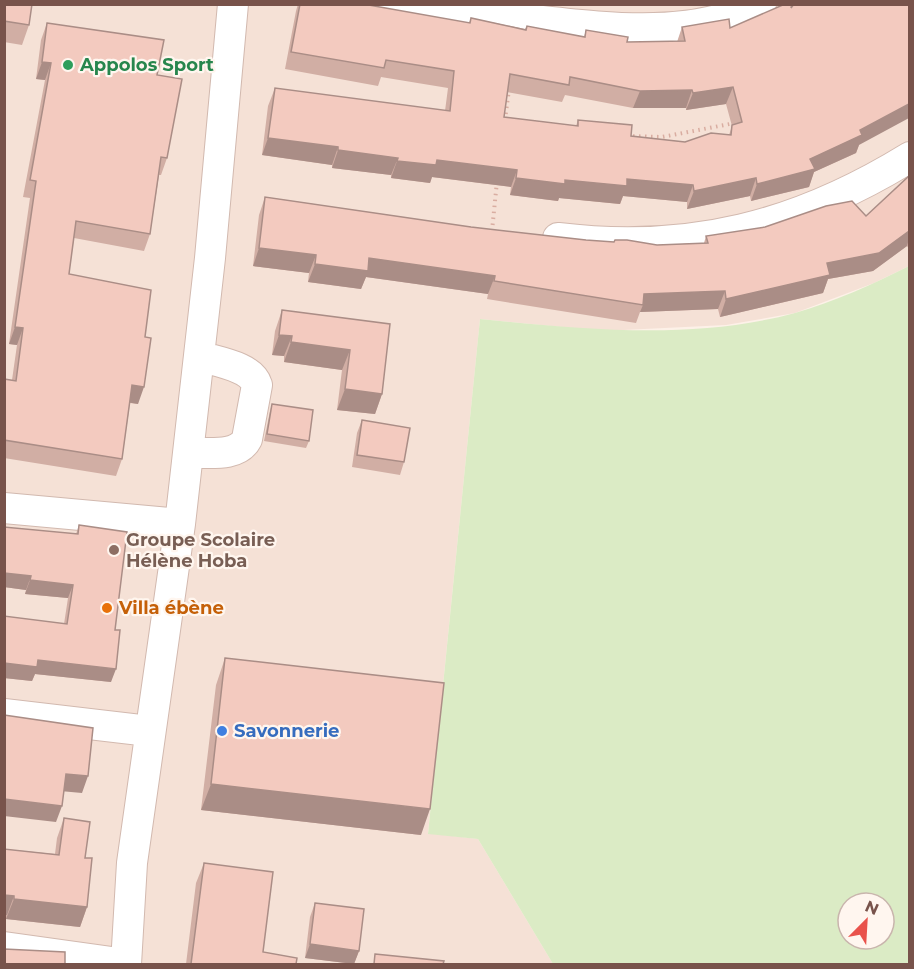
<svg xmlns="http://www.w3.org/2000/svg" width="914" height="969" font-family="Montserrat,sans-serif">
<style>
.residential{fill:#f5e1d6}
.green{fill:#dbebc5;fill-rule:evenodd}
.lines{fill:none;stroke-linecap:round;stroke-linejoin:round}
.minor-casing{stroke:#d2b9af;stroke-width:32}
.path{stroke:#d9ada1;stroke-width:4;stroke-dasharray:1.5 4.5;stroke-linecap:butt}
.minor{stroke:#fff;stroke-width:30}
.wall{fill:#d1aea4;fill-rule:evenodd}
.shaded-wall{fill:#aa8d86}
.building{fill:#f3cabf;stroke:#aa8d86;stroke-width:1.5;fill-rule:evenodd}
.leisure-dot{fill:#2e9e5b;stroke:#fff6ef;stroke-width:2}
.education-dot{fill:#8d6e63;stroke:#fff6ef;stroke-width:2}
.food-dot{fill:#e8710a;stroke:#fff6ef;stroke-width:2}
.shop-dot{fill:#3f7fe0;stroke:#fff6ef;stroke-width:2}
.labels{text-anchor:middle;stroke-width:4.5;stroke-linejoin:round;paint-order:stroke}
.leisure-label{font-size:18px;font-weight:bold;fill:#27864d;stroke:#fff6ef;text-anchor:start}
.education-label{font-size:18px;font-weight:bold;fill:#785e54;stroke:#fff6ef;text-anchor:start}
.food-label{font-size:18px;font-weight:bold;fill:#c56008;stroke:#fff6ef;text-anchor:start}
.shop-label{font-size:18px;font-weight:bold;fill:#366cbe;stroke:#fff6ef;text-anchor:start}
</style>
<rect width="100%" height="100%" fill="#fdf1e8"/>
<path class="residential" d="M5,5H909V266L874,283L795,313L726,325L603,331L480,319L428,833L478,839L553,964H5Z"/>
<path class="green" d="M909,266V964H553L478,839L428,834L480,319C584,329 692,341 795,313C834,302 873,284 909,266ZM848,903H884V939H848Z"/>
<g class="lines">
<defs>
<path id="minor" d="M365,4C415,8 465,13 515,18C594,26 687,42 761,4
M558,238C690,254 798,226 910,157
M188,453C207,452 237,458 247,439L257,385C251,366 217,362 199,356
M4,508L180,524
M4,714L149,731
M4,947L126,964
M126,964L132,863L180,524L210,258L233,4"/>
</defs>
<use href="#minor" class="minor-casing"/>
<path class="path" d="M505,120L509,89
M627,136L662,137L735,123
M492,231L497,181"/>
<use href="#minor" class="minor"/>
</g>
<path class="wall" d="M4,4L29,25L22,45L4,42Z
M298,4H363L469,23L471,18L525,29L527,26L584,37L586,30L627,42H677L682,27L730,28L792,7L859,145L856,153L814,172L809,187L751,201L750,196L687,209V202L623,196L620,204L559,198L558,201L510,195L511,187L432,177L430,183L391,178V175L332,168V165L262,155L268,106L275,88L445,111L448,88L381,77L378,86L285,69L296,11ZM507,92L562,102L565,95L633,108H686V110L726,104L732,126L729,135L685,142L631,136L578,120L576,126L504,117Z
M47,23L157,75L167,158L161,175H159L150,234L144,251L74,238L69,274L145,337L138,404L130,403L122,459L116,476L4,458V379L12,380L17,345L9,344L30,198L23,197L45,80L36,79L41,40Z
M909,176V249L907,246L873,271L828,279L823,293L720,317L718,309L640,312L636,323L487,299L488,294L366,277L361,289L308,282L309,273L253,266L259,215L265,197L471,227L586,240L657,245L704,243L706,236L866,216Z
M282,310L390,324L382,394L375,414L337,410L342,370L284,362V356L272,355L275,331Z
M272,404L309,441L306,448L264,441L270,411Z
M362,420L404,462L400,475L352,467L357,433Z
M79,525L115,630L111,682L35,674L32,681L4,678V616L64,624L68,598L25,594L26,590L4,587V527L76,534Z
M225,658L421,835L201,810L216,685Z
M64,818L85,858L87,907L80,927L6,919L4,849L55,854L57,838Z
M204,863L263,952L296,964H186L196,883Z
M315,903L359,951L354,964L305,958L310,917Z"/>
<path class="shaded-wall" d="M42,62L51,63L45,80L36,79Z
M733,87L726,104L686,110L693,93Z
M692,90L686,108H633L640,91Z
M909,104V118L859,145L856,153L814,172L809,187L751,201L757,184Z
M268,138L338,147L332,165L262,155Z
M338,150L398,158L391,175L332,168Z
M437,160L517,170L511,187L432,177L430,183L391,178L397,161Z
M516,178L565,180L627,179L693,185L687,202L623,196L620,204L559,198L558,201L510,195Z
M756,178L750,196L687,209L694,191Z
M909,231V239L907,246L873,271L828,279L823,293L720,317L726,299L827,263Z
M259,248L316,255L309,273L253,266Z
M369,258L495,276L488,294L366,277L361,289L308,282L315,264Z
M725,291L718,309L640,312L643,305L644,294Z
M15,327L23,328L17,345L9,344Z
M279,335L292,336L284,356L272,355Z
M291,342L350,350L342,370L284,362Z
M132,385L144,387L138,404L126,402Z
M345,389L382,394L375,414L337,410Z
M4,573L31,576L26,590L4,587Z
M30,580L73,585L68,598L25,594Z
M38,660L116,669L111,682L35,674L32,681L4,678V663Z
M66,774L88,776L82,793L60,791Z
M211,784L430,809L421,835L201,810Z
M4,799L62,806L56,822L4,816Z
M4,895L14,896L7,915H4Z
M14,899L87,907L80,927L6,919Z
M310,944L359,951L354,964L305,958Z"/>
<path class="building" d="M4,4H32L29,25L4,21Z
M300,4H363L470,23L471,18L526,30L527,26L585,37L586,30L628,37L627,42L685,41L682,27L729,19L730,28L785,4H792L791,8L794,4H909V104L860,130L862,135L810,159L815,169L757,184L756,178L694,191L693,185L627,179V186L565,180V184L516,178L517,170L437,160L436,165L397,161L398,158L338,150V147L268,138L275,88L450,111L454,71L386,60L384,68L291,52ZM510,74L569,85L570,77L640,91L692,90L693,93L733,87L742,122L732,125L731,135L711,133L685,142L631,136L632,125L578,120V126L504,117Z
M47,23L164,40L157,75L182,79L167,158L161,157L150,234L76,221L69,274L151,290L145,337L151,338L144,387L132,385L122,459L4,440V379L16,381L23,328L15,327L36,181L30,180L51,63L42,62Z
M909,176V231L879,253L827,263L830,275L726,299L725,291L644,294L643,305L494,281L495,276L369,258L368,271L315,264L316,255L259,248L265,197L471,227L586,240L614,242L615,240H627L657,245L708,243L706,236L765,227L826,206L852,201L866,216Z
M282,310L390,324L382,394L345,389L350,350L291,342L292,336L279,335Z
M272,404L313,410L309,441L267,434Z
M362,420L410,428L404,462L357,455Z
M79,525L127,532L115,630H120L116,669L38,660L37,667L4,663V616L67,624L73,585L30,580L31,576L4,573V527L78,534Z
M225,658L444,683L430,809L211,784Z
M4,715L93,728L88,776L66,774L62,806L4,799Z
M64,818L90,822L85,858H92L87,907L14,899V896L4,895V849L59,855Z
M204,863L273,872L263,952L297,958L296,964H191Z
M315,903L364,909L359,951L310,944Z
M4,949L65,952V964H4Z
M375,954L444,961L443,964H374Z"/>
<circle class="leisure-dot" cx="68" cy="65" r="6"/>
<circle class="education-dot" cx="114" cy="550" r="6"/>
<circle class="food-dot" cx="107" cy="608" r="6"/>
<circle class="shop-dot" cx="222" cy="731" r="6"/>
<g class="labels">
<g class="leisure-label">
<text x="80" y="71">Appolos Sport</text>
</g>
<g class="education-label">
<text x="126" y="546">Groupe Scolaire<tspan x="126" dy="21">Hélène Hoba</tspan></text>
</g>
<g class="food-label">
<text x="119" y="614">Villa ébène</text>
</g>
<g class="shop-label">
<text x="234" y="737">Savonnerie</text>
</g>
</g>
<rect width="914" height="969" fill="none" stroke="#78534b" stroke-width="12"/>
<g transform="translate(866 921) rotate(24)"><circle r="28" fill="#fff6ef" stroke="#c9b5ad" stroke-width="1.5"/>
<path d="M0-4.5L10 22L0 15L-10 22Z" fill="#e9524b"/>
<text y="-9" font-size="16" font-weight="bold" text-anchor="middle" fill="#78534b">N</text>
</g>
</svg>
